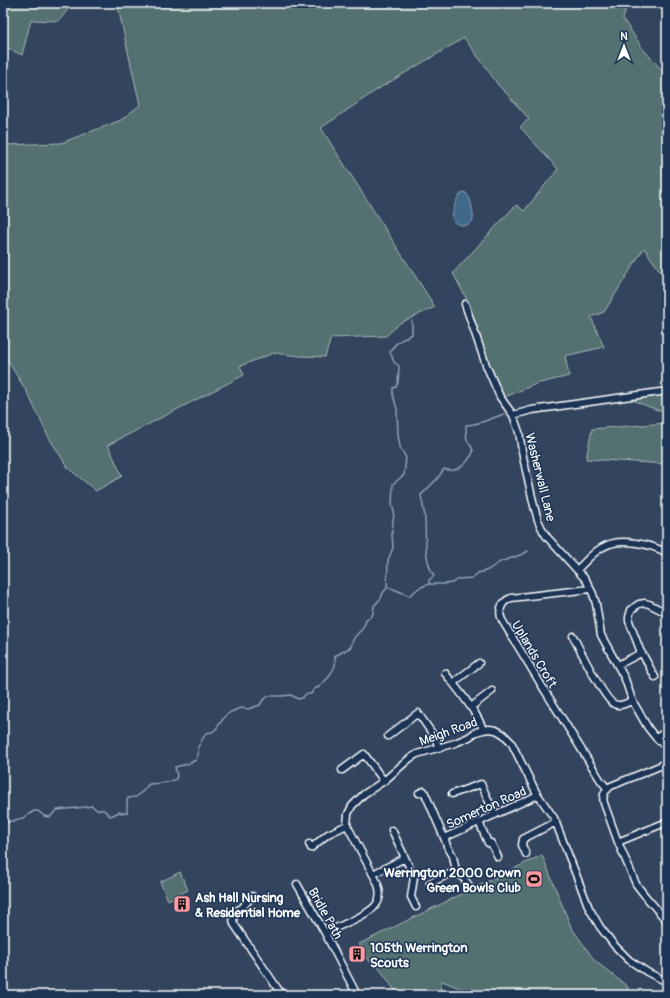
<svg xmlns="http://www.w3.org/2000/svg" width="670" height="998" font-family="Pangolin,sans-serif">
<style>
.green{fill:#537170;stroke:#a9b8b8}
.water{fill:#406888;stroke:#8ca4b8}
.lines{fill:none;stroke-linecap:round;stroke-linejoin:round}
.stream{stroke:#8ca4b8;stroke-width:1.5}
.minor-casing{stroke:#fff;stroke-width:9}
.minor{stroke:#1d3557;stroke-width:6}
.labels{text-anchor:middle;stroke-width:3;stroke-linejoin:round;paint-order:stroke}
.street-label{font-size:13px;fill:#fff;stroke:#1d3557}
.poi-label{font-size:13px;font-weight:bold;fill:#fff;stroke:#1d3557;text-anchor:start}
</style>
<rect width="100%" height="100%" fill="#32445e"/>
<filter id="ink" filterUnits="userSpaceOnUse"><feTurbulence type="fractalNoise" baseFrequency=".025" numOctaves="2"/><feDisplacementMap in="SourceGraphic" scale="8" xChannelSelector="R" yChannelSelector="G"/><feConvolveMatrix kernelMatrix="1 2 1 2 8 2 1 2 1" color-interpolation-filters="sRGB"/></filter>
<g filter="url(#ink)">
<path class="green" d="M3,3H73L59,21L31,20L22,55L3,46Z
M117,3H627L625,5V12L623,19L643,49L667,76V281L644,248L604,312L591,317L604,347L565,356L569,376L536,384L505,397L502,392L487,359L478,334L466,298L453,273L513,208L517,205L524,211L558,169L520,127L529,119L508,95L498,85L485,66L464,38L378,89L321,128L435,307L400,323L386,336L331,338L325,357L299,356L274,353L240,366L244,375L108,445L122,476L96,491L68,468L48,436L27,392L3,353V145L61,143L121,120L140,105Z
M667,394V413L657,410L630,399Z
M667,423V464L586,459L592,429Z
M542,855L571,927L595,961L628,987L627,994L484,995L467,991L442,981L439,995H398L384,975L373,961L370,962L359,944Z
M180,872L188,890L168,900L160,882Z"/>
<path class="water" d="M464,192L466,193C469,197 471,201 472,207C472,210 474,215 473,219C471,227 456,227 453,220C452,216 453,211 454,208C456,201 458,195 464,192Z"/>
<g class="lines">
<path class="stream" d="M429,584V580L434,576C424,561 426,537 425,520C425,512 422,503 421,495L437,479L444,469C455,473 465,466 470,457C472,455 473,454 473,452C473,447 469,444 467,440C466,436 466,430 466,425C479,425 492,418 504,414
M387,588L388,560L393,548L392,532L394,512L392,504L393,484L404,475L406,458L400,447L398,435L397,409L393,395V388L396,387L398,383L399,366L394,362L390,352C394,343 403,339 412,334V321
M387,588L388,587L401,592L409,596L419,588L429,584H444L452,583L458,579L472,578L478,573L488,570L500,562L523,554L528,551
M3,827L8,822L23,818L34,811H38L44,816L50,817L57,810L86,807L92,806L97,810H104L110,816L113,815L119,812L122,813H127V801L128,798L136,797L143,791L149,784C158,783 168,784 176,779L177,776L175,767L188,764L196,760L198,754V747L206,733L212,732L216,729L225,716L231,712L240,708L248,709L260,705L263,700L269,696H282L291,695L298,699L302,698L306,694H311L314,689L319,687L329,677L335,666V656L351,647C351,645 351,643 353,640C357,632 365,630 366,619C374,616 373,613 374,606L381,598L383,593L387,588"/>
<defs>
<path id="minor" d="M465,304L486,365L500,397L513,415L519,432L523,457L534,506L538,520L543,531L547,537L586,580L593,594L596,604L601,635L625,679L632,700L648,728L656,738L667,748
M513,415L532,410L667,391
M577,570C585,562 593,552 603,547C620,537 651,544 667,553
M590,589L511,598C501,602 498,611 502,620L542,686L601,781L608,789
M573,636C579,648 604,699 614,704C620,707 626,704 632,700
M641,652L643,655L655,677
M618,665L639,654L641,652L640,650L629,621V617L631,610L636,606L639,604L645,603L649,604L667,613
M445,673C455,686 479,714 483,730
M453,683L479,663
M471,707L492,691
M388,736L418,713L436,739L438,747
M656,738L667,731
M667,763L611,786C605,790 602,796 604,803L618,842L667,822
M342,770L364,754L384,781
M419,793L424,791L445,840L447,846L453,856L456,871L465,880L470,887
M452,794L481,784L495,815
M479,822L488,843H491L498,857
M392,830L414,877L411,897L416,907
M444,838L538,795
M618,842L636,884L646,897L666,920
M309,844L311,848L328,834L347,825
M526,854L522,845L523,839L556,822
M373,874L405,858
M430,883L456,871
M297,884L325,933L357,995
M252,896L242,908L232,913L234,924L282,995
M325,933C334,929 342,925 351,921C368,913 387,905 377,882L347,825L348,814L352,806L364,794L384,781L409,759L417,754L455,743L469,737L476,732L483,730L489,729L496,730L503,734L511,742L536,792L554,818L589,908L600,927L614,945L629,960L647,972L667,982"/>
</defs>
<use href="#minor" class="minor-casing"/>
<use href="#minor" class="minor"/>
</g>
</g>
<defs>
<symbol id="stadium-square" viewBox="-11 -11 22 22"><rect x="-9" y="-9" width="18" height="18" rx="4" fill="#ff9aa2" stroke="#1d3557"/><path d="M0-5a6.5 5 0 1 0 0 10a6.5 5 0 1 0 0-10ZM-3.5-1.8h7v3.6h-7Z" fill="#111"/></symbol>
<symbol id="building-square" viewBox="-11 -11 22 22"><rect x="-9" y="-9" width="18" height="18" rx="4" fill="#ff9aa2" stroke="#1d3557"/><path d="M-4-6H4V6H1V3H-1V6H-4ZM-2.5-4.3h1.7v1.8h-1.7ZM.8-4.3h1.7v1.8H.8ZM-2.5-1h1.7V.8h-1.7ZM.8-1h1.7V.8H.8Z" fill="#111"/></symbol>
</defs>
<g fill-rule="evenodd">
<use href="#stadium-square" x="524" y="869" width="20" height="20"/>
<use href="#building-square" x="172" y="894" width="20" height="20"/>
<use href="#building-square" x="347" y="944" width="20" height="20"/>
</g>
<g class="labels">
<g class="street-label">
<text transform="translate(541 477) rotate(76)" y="5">Washerwall Lane</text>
<text transform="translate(535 654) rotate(59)" y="5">Uplands Croft</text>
<text transform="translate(448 731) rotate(-20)" y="5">Meigh Road</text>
<text transform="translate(486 807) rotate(-24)" y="5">Somerton Road</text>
<text transform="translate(326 913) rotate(61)" y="5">Bridle Path</text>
</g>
<g class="poi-label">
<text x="521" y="877" text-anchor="end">Werrington 2000 Crown<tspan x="521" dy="15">Green Bowls Club</tspan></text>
<text x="195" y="902">Ash Hall Nursing<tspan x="195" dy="15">&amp; Residential Home</tspan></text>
<text x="370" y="952">105th Werrington<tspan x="370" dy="15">Scouts</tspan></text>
</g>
</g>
<rect width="670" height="998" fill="none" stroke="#1d3557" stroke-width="16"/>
<rect x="8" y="8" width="654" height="982" fill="none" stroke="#fff" stroke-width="1.5" filter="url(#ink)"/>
<g transform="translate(624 46)" stroke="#1d3557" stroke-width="3" paint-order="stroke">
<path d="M0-3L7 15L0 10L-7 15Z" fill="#ffffff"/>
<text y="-6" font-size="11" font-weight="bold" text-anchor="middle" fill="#ffffff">N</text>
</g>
</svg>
